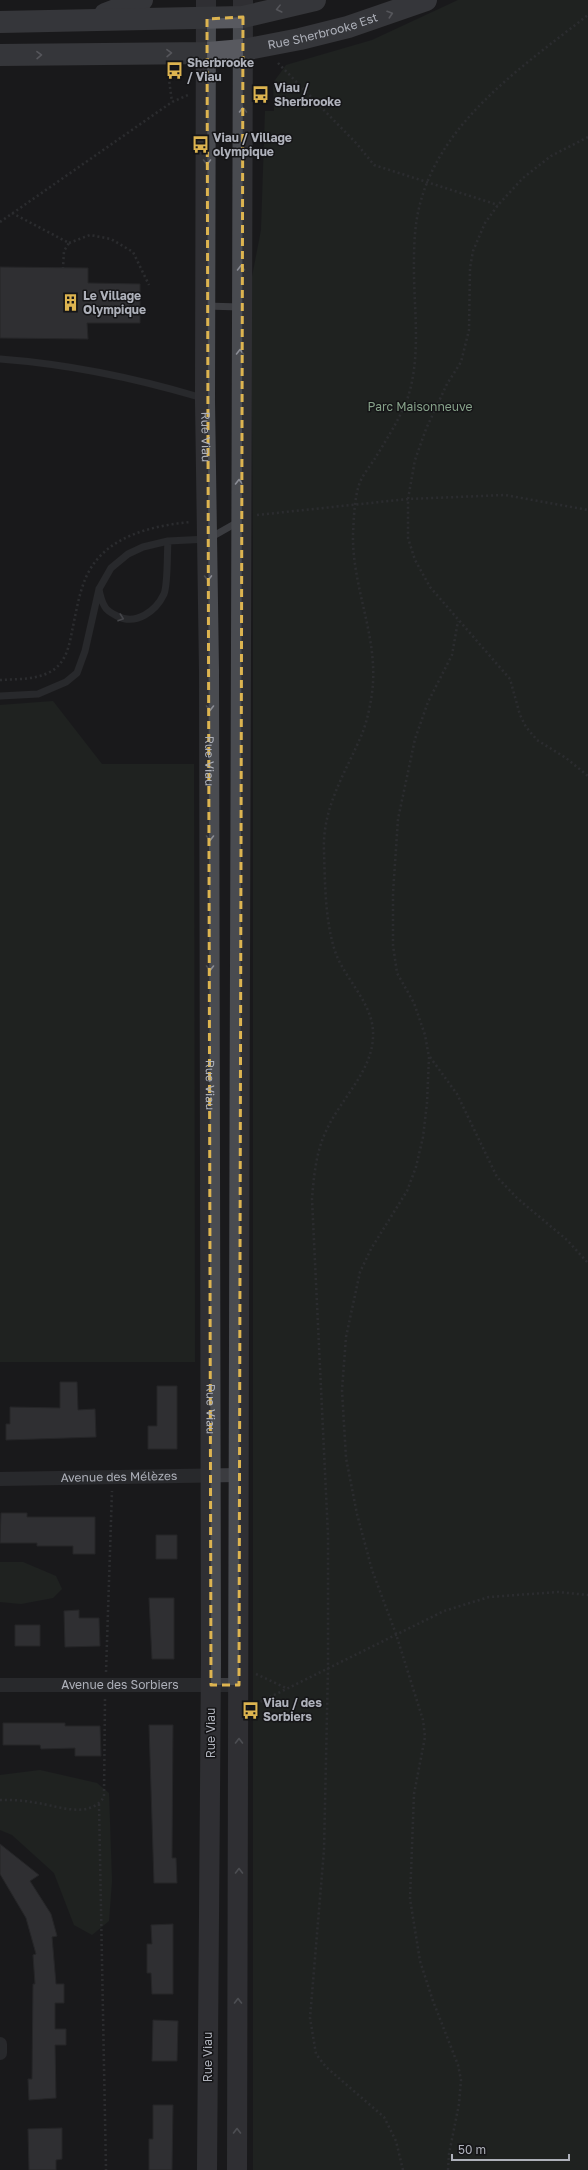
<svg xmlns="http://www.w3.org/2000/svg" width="588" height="2170" font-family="'Golos Text',sans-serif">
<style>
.green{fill:#262d27}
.building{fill:#494a4e;stroke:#343437}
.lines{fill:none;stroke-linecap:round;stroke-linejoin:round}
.path{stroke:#414347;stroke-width:2.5;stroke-dasharray:2 3;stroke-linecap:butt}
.service{stroke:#3b3c40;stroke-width:7}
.minor{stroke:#3b3c40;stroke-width:14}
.secondary{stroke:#494b50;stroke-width:20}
.primary{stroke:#58595f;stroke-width:22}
.oneway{stroke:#9d9fa8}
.oneway2{stroke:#8b8d95}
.oneway3{stroke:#7a7c83}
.marked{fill:none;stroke:#ddb450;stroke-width:3;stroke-dasharray:8 5;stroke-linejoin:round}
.labels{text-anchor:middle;stroke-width:3;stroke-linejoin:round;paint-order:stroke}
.street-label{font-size:12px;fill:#aeb1ba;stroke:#151517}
.poi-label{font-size:12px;font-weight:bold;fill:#aeb1ba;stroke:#151517;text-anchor:start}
.park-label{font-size:12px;fill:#87a28a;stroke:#151517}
</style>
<rect width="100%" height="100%" fill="#1a1a1c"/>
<path class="green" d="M458,0H588V2170H253V548L251,282L261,230L265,111H274L273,83L286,65L372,40Z
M53,701L102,764H194L195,1362H0V705Z
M0,1562H23L56,1576L62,1589L53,1598L21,1604L0,1602Z
M40,1770L97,1783L109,1793L112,1881L109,1921L92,1935L74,1925L54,1873L12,1835L0,1830V1775Z"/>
<path class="building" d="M0,267L88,268V283L140,284V323H87L88,339L0,338Z
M60,1382H77L78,1410L95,1409L96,1437L6,1440V1424H10V1407L60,1408Z
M157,1386H177V1449H148V1426H157Z
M1,1513H27V1517H95V1554H73V1546H37V1543H0Z
M156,1535H177V1559H156Z
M149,1598H174V1659H152Z
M79,1610V1618H99L100,1646L65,1647L64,1611Z
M15,1625H40V1646H15Z
M3,1723H65V1726H100L101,1756H75V1748L41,1749L40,1745H3Z
M149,1725H173L172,1858H176L177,1883H154Z
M0,1844L39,1875L30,1881L51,1914L57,1936L52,1937L56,1984H64V2003H55V2029H66V2045H55L56,2098L29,2100L28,2079H32L33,1984H35L33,1955L36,1954L26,1918L0,1874Z
M173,1924V1994H152L151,1973H147V1944H152L151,1925Z
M153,2020L178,2021L177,2061H152Z
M153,2105H173L172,2170H149V2139H153Z
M62,2128V2159L56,2160V2170H29L28,2129Z"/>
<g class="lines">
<path class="path" d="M278,63L357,144L374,165L498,205
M168,72L172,102
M588,137L551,156L523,178L498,205L485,223L473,251L470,268L469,330L461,362L447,384L426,429L415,460L408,499V538L415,560L430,587L510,679L520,715L526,727L537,740L566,758L588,776
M12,213L69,243L64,251L63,268
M0,222L172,102L188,95
M69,243L90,235L111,239L133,252L149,285
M257,515L408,499L505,495L588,510
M0,680C16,679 33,680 48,673C65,665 69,648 72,631C76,613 79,592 87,575C106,536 151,526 190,522
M430,1057L457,1094L497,1177L517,1198L567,1240L588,1263
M106,1672L112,1491
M256,1674L286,1688
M256,1704L444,1611L489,1597L558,1592L588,1595
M0,1800C10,1800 21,1800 31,1802C54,1804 88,1821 104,1797L105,1699
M99,1804L106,2170
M403,2170L396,2141L384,2117L326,2067L316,2054L310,2018L324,1850L328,1669V1535L312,1199C314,1175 316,1151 327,1129C341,1099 372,1071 373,1037C375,1003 343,979 334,948C325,918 325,882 324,851C322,807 346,772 362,734C368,719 372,698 373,683C376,632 352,585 353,534C354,518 354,498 360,482C363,475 369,467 374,460C386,440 400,419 408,397C422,352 413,306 414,260C414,243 415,225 419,208C439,122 522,67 588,15
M448,2170L449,2154L459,2104L461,2080L458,2065L433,2001L420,1961L410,1899L414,1794L425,1737L423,1720L396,1634L372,1570L357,1514L346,1458L342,1390L346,1337L360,1272L371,1249L407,1191L416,1167L423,1137L427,1103L429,1057L425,1035L414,1003L397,973L393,945V893L398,819L415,739L428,702L452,655L458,621"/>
<path class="service" d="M206,306L240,307
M0,359C67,364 135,378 199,397L203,400
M99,589C100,595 102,602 105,607C107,611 113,614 117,616C136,626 156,611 164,594C168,584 167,553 168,541
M0,696L38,694L66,682L77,673L85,651L99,589L111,568L128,554L143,547L168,541L208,539L238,522"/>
<g class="minor">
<path id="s1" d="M0,1479L238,1475"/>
<path id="s2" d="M0,1685H239"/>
<path d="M0,2044V2053"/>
</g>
<g class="secondary">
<path id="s3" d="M206,0L205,401L209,670L211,1663L207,2170"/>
<path d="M237,2170C241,1447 238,723 243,0"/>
</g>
<g class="primary">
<path d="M105,14L142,0"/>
<path d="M0,22L243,17L315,0"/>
<path id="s4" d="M0,55L208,53L243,50L300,39L348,27L426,0"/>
</g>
</g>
<defs><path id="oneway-chevron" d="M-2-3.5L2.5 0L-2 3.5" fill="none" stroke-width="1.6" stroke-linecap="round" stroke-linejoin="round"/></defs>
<g class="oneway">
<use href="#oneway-chevron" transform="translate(279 9) rotate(166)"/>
<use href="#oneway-chevron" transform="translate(390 14) rotate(-18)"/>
<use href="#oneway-chevron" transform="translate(169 53) rotate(-1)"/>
<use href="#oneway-chevron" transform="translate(39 55) rotate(-1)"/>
</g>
<g class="oneway2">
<use href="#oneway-chevron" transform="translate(243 110) rotate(-89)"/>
<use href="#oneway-chevron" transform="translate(207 162) rotate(90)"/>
<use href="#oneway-chevron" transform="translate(241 268) rotate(-90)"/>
<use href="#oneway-chevron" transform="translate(240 352) rotate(-90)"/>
<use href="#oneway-chevron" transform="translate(239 482) rotate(-90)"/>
<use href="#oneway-chevron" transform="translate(208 578) rotate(89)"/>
<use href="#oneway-chevron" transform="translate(210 708) rotate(90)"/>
<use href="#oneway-chevron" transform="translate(210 838) rotate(90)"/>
<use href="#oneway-chevron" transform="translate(210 968) rotate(90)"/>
<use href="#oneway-chevron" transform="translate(239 1741) rotate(-90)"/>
<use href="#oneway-chevron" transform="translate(239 1871) rotate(-90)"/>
<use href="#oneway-chevron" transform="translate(238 2001) rotate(-90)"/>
<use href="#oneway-chevron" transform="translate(237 2131) rotate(-90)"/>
</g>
<use class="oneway3" href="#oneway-chevron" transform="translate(121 618) rotate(19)"/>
<path d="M0 0H588V2170H0ZM243,17L239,1685H211L207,19Z" fill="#1a1a1c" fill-opacity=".55" fill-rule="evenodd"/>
<path class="marked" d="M243,17L239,1685H211L207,19Z"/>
<defs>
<symbol id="bus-bare" viewBox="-9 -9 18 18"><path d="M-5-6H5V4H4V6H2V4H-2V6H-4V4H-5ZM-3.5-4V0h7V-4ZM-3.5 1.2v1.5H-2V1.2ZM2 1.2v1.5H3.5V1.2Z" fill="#ddb450" stroke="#151517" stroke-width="2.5" paint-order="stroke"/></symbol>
<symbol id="building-bare" viewBox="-9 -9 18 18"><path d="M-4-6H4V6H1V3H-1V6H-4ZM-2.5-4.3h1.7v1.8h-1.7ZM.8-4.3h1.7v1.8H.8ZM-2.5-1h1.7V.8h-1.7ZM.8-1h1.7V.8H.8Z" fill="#ddb450" stroke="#151517" stroke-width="2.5" paint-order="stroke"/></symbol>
</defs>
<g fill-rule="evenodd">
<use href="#bus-bare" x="162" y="58" width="25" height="25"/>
<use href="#bus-bare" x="248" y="82" width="25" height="25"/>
<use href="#bus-bare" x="188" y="132" width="25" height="25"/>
<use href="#building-bare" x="58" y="290" width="25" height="25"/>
<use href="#bus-bare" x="238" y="1698" width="25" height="25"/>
</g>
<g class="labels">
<g class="street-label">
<text dy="4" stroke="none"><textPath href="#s4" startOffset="325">Rue Sherbrooke Est</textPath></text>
<text dy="4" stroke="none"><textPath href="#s3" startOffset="437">Rue Viau</textPath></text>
<text dy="4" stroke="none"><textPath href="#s3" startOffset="761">Rue Viau</textPath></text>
<text dy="4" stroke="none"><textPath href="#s3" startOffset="1085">Rue Viau</textPath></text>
<text dy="4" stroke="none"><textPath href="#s3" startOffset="1409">Rue Viau</textPath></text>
<text dy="4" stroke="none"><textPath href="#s1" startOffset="119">Avenue des Mélèzes</textPath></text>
<text dy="4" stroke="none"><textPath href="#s2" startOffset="120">Avenue des Sorbiers</textPath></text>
<text transform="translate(211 1733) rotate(-90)" y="4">Rue Viau</text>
<text transform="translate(208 2057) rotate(-90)" y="4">Rue Viau</text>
</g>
<g class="poi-label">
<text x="187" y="67">Sherbrooke<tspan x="187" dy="14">/ Viau</tspan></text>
<text x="274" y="92">Viau /<tspan x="274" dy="14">Sherbrooke</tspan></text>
<text x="213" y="142">Viau / Village<tspan x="213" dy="14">olympique</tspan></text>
<text x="83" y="300">Le Village<tspan x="83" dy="14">Olympique</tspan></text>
<text x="263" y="1707">Viau / des<tspan x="263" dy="14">Sorbiers</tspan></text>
</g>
<g class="park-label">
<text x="420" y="411">Parc Maisonneuve</text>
</g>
</g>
<path d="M452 2154v6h117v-6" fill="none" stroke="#aeb1ba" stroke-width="2"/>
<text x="458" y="2154" font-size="12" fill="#aeb1ba" stroke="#151517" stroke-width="3" paint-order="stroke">50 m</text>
</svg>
